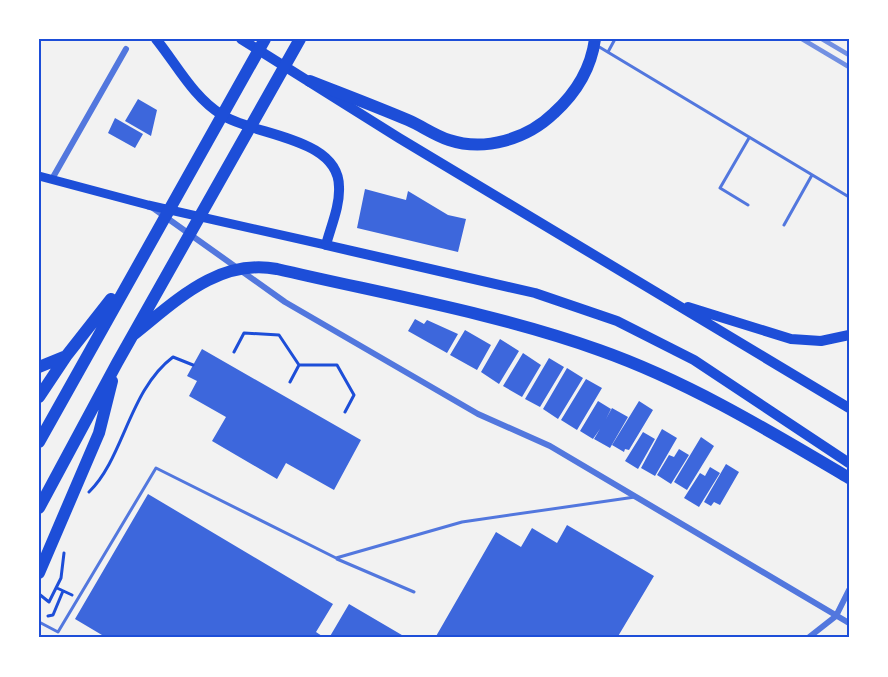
<svg xmlns="http://www.w3.org/2000/svg" width="888" height="677" font-family="Signika,sans-serif">
<style>
.building{fill:#3d67dc}
.lines{fill:none;stroke-linecap:round;stroke-linejoin:round}
.path{stroke:#1d4ed8;stroke-width:3}
.service{stroke:#5277de;stroke-width:3}
.minor{stroke:#5277de;stroke-width:6}
.secondary{stroke:#1d4ed8;stroke-width:9}
.primary{stroke:#1d4ed8;stroke-width:10}
.motorway{stroke:#1d4ed8;stroke-width:12}
.rail{stroke:#7290e2;stroke-width:4.5}
.neatline{fill:none;stroke:#1d4ed8;stroke-width:2}
</style>
<rect width="100%" height="100%" fill="#f2f2f2"/>
<path class="building" d="M138,99L157,110L151,136L125,121Z
M115,118L143,134L135,148L108,133Z
M365,189L406,200L408,191L448,215L466,219L458,252L357,228Z
M415,319L424,324L427,320L458,334L447,353L408,331Z
M465,330L491,345L477,370L450,355Z
M500,339L519,351L499,384L481,372Z
M202,349L361,440L334,490L286,463L277,479L212,441L226,417L189,396L197,381L187,376Z
M523,353L541,365L522,397L503,386Z
M549,358L564,367L540,407L525,399Z
M567,368L583,378L558,419L543,409Z
M586,379L602,388L577,430L561,420Z
M598,401L611,409L606,419L612,408L628,417L610,448L594,439L600,429L593,439L580,431Z
M639,401L653,410L629,450L625,449L624,452L612,445Z
M662,429L677,438L655,476L641,468Z
M643,432L655,439L638,469L625,461Z
M701,437L714,446L687,490L674,482Z
M679,449L689,455L671,484L657,475L669,455L674,457Z
M726,464L739,472L720,505L714,502L711,506L704,502Z
M710,467L720,473L699,507L684,498L700,473L705,476Z
M148,494L333,604L316,632L325,638H107L75,619Z
M567,525L654,576L617,638H435L496,532L521,547L532,528L557,543Z
M349,604L407,638H329Z"/>
<g class="lines">
<path class="path" d="M234,352L244,333L279,335L299,365
M290,382L299,365H337L354,395L345,412
M89,492C124,458 129,390 173,357L193,365
M57,588L72,595
M39,594L49,602L61,578L64,553
M48,616L53,615L63,591"/>
<path class="service" d="M596,45L849,197
M608,52L615,39
M748,205L720,188L749,138
M784,225L812,175
M337,559L414,592
M39,622L58,632L156,468L336,558L462,522L635,497"/>
<path class="minor" d="M52,179L126,49
M153,208L285,302L478,414L550,446L849,623
M808,638L836,616L849,590"/>
<path class="secondary" d="M39,176L148,205L326,245"/>
<path class="primary" d="M156,39C177,65 193,97 222,115C255,136 339,137 339,187C340,206 331,226 326,245L535,293L617,321L694,360L849,463
M241,39L399,138L849,408
M688,307L791,339L821,341L849,335"/>
<path class="motorway" d="M310,81C343,94 375,106 408,120C422,126 434,135 449,140C485,152 527,139 554,113C576,93 591,69 595,39
M133,335C176,301 218,258 277,269C384,294 495,313 599,350C687,381 768,430 849,478
M39,367L66,356
M39,397L67,355L111,299
M39,442L265,39
M39,508L117,363L300,39
M39,573L99,433L112,381"/>
<path class="rail" d="M802,39L849,67
M822,39L849,55"/>
</g>
<rect width="888" height="677" fill="none" stroke="#ffffff" stroke-width="81"/>
<rect x="40" y="40" width="808" height="596" class="neatline"/>
</svg>
